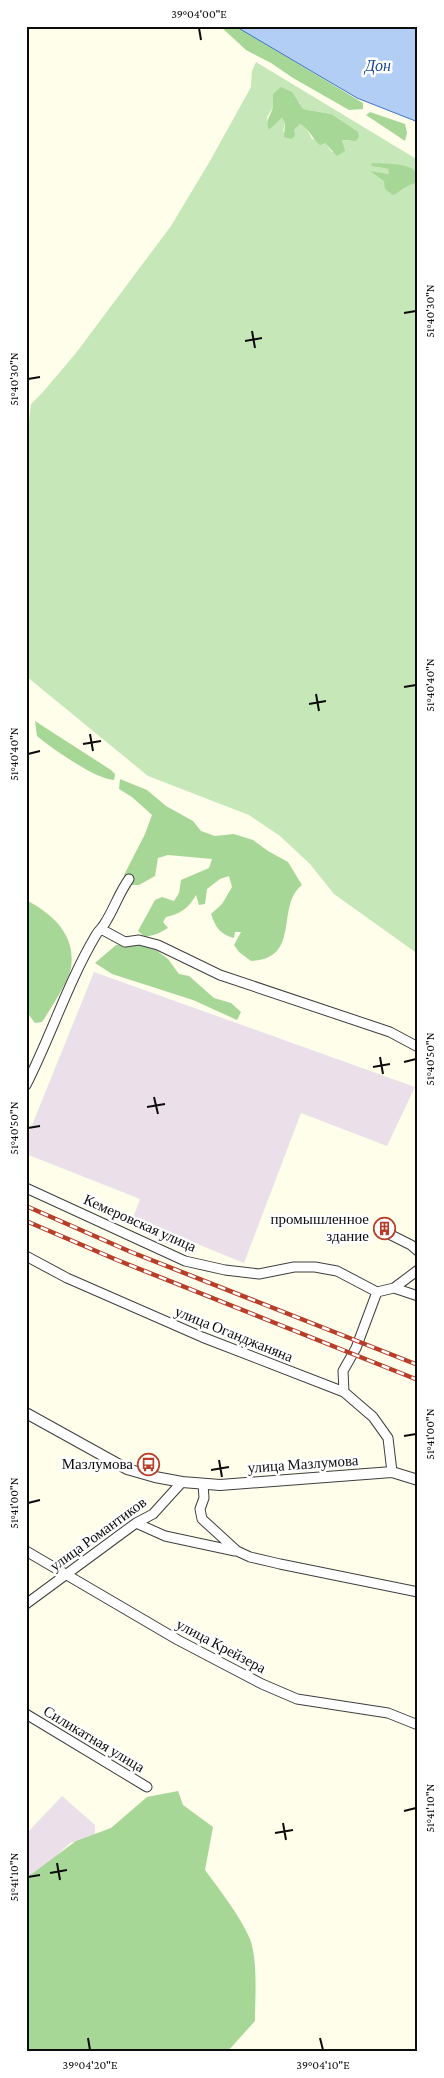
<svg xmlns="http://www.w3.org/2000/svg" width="444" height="2078" font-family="'Crimson Pro',serif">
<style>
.industrial{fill:#ebe0ea}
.green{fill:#c6e7b7;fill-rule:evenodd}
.forest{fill:#a7d797}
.water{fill:#b2cef4;stroke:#3b75c9}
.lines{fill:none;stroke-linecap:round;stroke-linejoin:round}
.minor-casing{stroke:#3f3f3f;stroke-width:11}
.tertiary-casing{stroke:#3f3f3f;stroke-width:12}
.minor{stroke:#fff;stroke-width:9}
.tertiary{stroke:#fff;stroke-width:10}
.rail-casing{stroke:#b73e29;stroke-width:4.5}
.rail{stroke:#fff;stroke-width:2.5;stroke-dasharray:8;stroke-linecap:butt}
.ticks{fill:none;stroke:#0c0c0c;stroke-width:2}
.labels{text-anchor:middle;stroke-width:5;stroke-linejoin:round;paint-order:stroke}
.poi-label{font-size:15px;fill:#0c0c0c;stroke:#fff;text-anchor:end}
.street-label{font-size:15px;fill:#0c0c0c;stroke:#fff}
.water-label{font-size:16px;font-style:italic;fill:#1a4999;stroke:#fff}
.neatline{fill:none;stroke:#0c0c0c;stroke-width:2}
.ticks-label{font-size:12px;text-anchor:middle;fill:#0c0c0c}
</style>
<rect width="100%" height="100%" fill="#fefeeb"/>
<path class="industrial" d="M94,972L415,1087L387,1146L301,1113L244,1263L133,1218L140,1199L26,1154V1140Z
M62,1796L95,1825V1837L70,1843L46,1866L26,1892V1834Z"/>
<path class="green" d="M256,62L418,160V174L415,170L372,166L388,169L390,174L371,172L402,190L408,184L417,183L418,179V954L334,894L310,864L280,836L249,815L148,776L26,676V448L31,404L43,392L76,353L171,226L210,161L251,87L252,71ZM298,101L303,109L331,114L351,141L342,140L343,145L332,152L325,143L312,139L306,127L300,124L294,130L283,132L285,123L282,118L269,130L267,117L273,107Z"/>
<path class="forest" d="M220,26H236L363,103V109L349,110L293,78L271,63L246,50Z
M281,87L292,92L303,109L331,114L358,132L359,137L356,141L342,140L345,151L337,156L325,143L320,145C312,139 310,129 300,124L294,130L295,136L291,139L284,137L285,123L282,118L269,130C265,120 270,117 273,107C273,103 273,98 273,94Z
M370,112L405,124L407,133L405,141L366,115Z
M371,163C384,164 410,162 418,174L417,183C407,184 402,191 393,195L385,189L384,181L370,171L389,174L388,169L372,166Z
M35,721L111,770L115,774L114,780C97,780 51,748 37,736Z
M120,779L147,790L166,806L193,821L201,831L215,836L234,834L253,840L268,851L288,862L302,885C275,906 302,959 251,961L239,952L234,945L241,932H235L234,938C220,934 216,928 211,914L222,904L232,887L229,876L220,879L207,889L205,904L199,905L196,895C189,908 180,914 166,917L163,922L168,928L157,934L145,937L138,931L155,900L162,897L174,901L179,893L181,880L209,868L212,859L168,855L158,858L155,876L139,885H126L124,875L145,834L152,815L132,797L119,789Z
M26,900C53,914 76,935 71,968C68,982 50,1010 42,1022L35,1023L26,1011Z
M127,944L149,945L168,959L179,974L189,976L214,998L231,1003L241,1012L237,1020L193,1000L112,974L95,963L116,945Z
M178,1791L183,1805L213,1827L205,1870C221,1892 239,1914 250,1939C258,1961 255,1997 255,2021L227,2052H26V1884L29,1876L76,1841L111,1828L147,1797Z"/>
<path class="water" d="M235,26H418V122L357,98Z"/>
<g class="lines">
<defs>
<path id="minor" d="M101,929L125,942L139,940L158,945L220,975L390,1032L418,1047
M26,1085C51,1036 68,982 96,935C99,930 103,927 105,923C114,909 119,893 129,879
M26,1188L185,1261L225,1270L259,1274L294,1267H315L337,1271L377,1292L394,1288L418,1296
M391,1235L411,1245L418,1251
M26,1256L67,1278L202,1337L344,1392L373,1417L388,1438L392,1472
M394,1288L418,1270
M344,1392L343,1371L356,1348L377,1292
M203,1484L204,1498L200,1509L202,1519L237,1551L250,1557L280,1564L418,1592
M136,1523L165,1536L235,1551
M26,1551L178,1640L262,1684L297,1699L388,1713L418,1725
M26,1604L136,1523L153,1514L182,1482
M26,1714L147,1787"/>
<path id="tertiary" d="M26,1413L127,1469L155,1477L182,1482L220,1485L392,1472L418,1480"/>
</defs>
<use href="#minor" class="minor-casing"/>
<use href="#tertiary" class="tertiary-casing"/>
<use href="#minor" class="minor"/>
<use href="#tertiary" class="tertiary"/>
<defs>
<path id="rail" d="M26,1206L131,1252L418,1365
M26,1221L117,1260L418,1380"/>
</defs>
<use href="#rail" class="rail-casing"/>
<use href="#rail" class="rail"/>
</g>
<path class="ticks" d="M199,28L201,40M404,313L416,311M252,331L255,348M245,341L262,338M28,379L40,377M404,687L416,685M316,694L319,711M309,704L326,701M90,734L93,751M83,744L101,741M28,754L40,751M380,1057L383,1074M404,1062L416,1059M373,1067L390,1064M154,1097L158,1114M147,1107L165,1104M28,1128L40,1126M404,1436L416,1434M219,1460L222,1477M211,1470L229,1467M28,1503L40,1500M404,1811L416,1808M283,1823L286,1840M275,1833L293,1830M57,1863L60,1880M50,1873L67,1870M28,1877L40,1875M88,2038L90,2050M320,2038L323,2050"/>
<defs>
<symbol id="building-ring" viewBox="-11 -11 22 22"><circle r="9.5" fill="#fff" stroke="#b73e29" stroke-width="1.5"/><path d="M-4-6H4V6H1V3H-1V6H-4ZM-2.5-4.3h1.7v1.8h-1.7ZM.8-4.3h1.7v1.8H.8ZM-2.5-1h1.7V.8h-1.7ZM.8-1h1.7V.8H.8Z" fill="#b73e29"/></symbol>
<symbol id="bus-ring" viewBox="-11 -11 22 22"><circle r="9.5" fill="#fff" stroke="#b73e29" stroke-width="1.5"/><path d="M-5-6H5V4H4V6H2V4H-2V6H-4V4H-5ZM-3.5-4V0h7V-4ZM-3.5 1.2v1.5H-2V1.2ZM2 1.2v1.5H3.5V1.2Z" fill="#b73e29"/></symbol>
</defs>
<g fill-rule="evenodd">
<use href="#building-ring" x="372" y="1216" width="25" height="25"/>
<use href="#bus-ring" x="136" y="1452" width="25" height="25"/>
</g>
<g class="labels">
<g class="poi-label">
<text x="369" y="1224">промышленное<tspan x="369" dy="17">здание</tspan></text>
<text x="133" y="1469">Мазлумова</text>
</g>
<g class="street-label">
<text transform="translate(140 1223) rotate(24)" y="5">Кемеровская улица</text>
<text transform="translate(234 1334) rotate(22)" y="5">улица Оганджаняна</text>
<text transform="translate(303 1464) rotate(-4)" y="5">улица Мазлумова</text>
<text transform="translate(98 1534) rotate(-36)" y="5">улица Романтиков</text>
<text transform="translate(221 1646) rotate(28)" y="5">улица Крейзера</text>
<text transform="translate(94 1739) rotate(31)" y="5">Силикатная улица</text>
</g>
<g class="water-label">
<text x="378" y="71">Дон</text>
</g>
</g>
<rect width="444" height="2078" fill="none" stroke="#ffffff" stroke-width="55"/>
<rect x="28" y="28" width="388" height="2022" class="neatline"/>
<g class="ticks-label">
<text x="199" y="18">39°04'00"E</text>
<text transform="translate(430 311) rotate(-90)" y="4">51°40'30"N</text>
<text transform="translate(14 379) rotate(-90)" y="4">51°40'30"N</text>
<text transform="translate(430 685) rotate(-90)" y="4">51°40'40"N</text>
<text transform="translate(14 754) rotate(-90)" y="4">51°40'40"N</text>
<text transform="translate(430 1059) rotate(-90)" y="4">51°40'50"N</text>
<text transform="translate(14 1128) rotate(-90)" y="4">51°40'50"N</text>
<text transform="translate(430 1434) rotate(-90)" y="4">51°41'00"N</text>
<text transform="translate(14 1503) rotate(-90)" y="4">51°41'00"N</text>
<text transform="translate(430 1808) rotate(-90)" y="4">51°41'10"N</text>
<text transform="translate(14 1877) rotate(-90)" y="4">51°41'10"N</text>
<text x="90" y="2069">39°04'20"E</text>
<text x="323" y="2069">39°04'10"E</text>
</g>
</svg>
